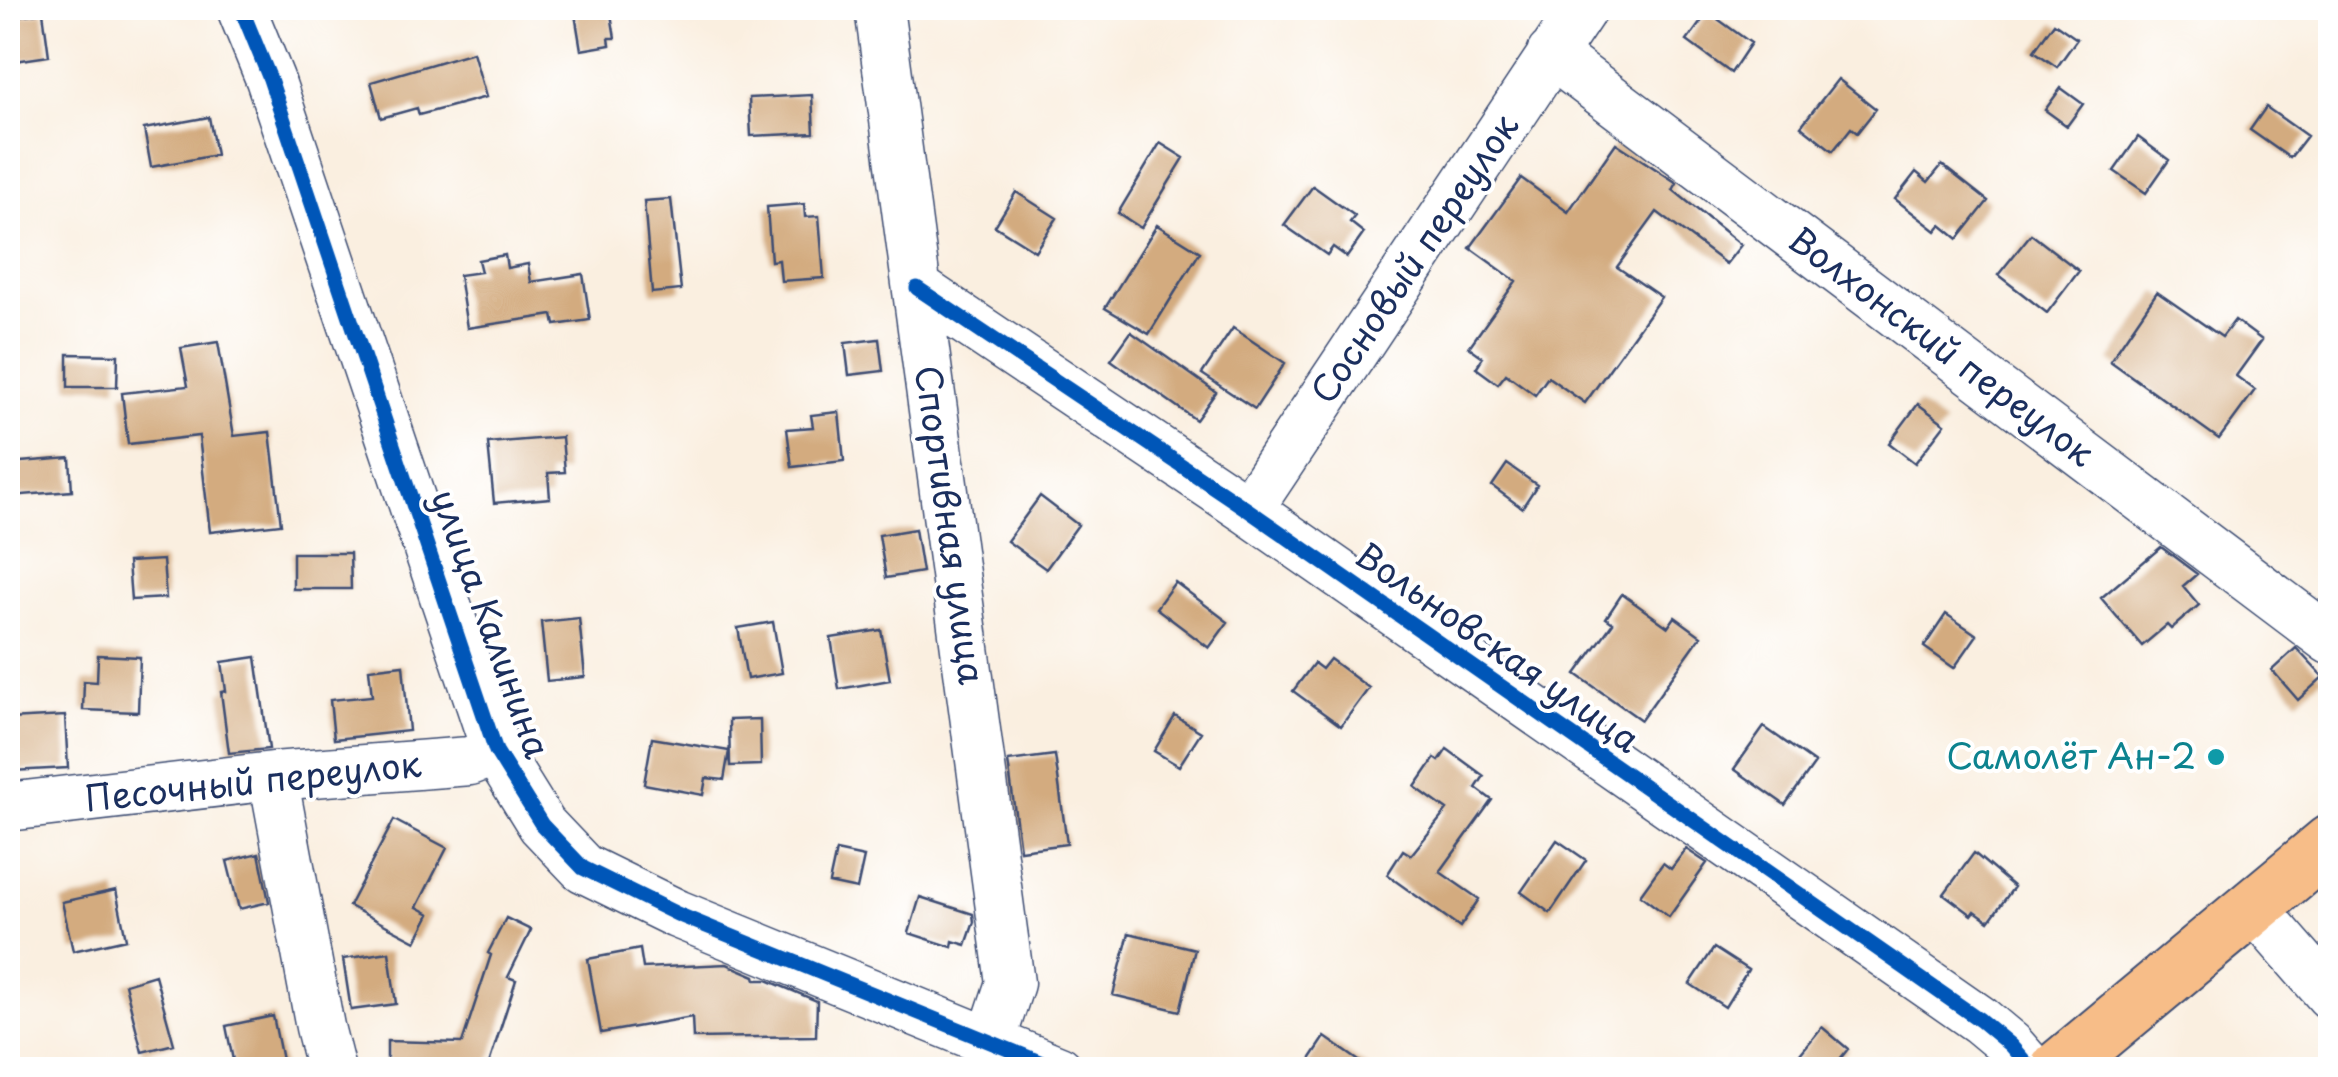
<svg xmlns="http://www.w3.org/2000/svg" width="2338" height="1077" font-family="'Playpen Sans',sans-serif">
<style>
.building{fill:#d3ab7f}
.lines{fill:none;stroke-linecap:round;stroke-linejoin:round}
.minor-casing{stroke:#3c4c72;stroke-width:51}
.major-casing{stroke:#3c4c72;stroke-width:59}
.minor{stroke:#fff;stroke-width:48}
.major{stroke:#f7bd88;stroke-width:55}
.cycleway-casing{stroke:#fff;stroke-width:21}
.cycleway{stroke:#0057b8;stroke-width:15}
.culture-dot{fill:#0f9aa8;stroke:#fff;stroke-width:4}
.labels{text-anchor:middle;stroke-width:8;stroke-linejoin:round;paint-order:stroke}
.street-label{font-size:35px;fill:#1b2f5e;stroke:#fff}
.culture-label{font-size:35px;fill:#0d838f;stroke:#fff;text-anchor:end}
</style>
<rect width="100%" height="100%" fill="#fff"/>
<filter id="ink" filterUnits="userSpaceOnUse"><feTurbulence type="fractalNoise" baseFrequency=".01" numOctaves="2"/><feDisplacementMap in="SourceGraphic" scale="20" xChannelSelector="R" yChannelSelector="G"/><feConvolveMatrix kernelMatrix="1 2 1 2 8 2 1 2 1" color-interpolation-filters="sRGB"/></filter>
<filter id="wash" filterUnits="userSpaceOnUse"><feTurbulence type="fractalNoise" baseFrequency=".0048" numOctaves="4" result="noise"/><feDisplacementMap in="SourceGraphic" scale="40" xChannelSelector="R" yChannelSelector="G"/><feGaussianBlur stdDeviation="2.25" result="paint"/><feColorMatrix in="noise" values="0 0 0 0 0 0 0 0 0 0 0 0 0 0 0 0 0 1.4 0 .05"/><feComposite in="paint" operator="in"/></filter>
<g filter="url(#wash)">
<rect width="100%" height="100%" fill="#faefe0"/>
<g id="blocks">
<path class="building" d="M574,8H610L615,38H609L610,45L581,50Z
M43,12L49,56L8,62V18Z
M1708,12L1751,43L1731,73L1687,41Z
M2054,23L2077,39L2057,67L2034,51Z
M473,52L486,97L419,115L417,108L381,118L371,82Z
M1838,79L1876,109L1857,133L1851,128L1833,151L1801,126Z
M2061,88L2083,104L2067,126L2045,110Z
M812,95L814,133L751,136L749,98Z
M2266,107L2307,136L2290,158L2250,130Z
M209,117L216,155L151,167L144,129Z
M2138,137L2169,160L2146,193L2114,171Z
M1160,143L1184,158L1141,228L1118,213Z
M1616,143L1677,183L1673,190L1741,245L1726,264L1657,212L1617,267L1661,297L1585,403L1548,377L1535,395L1506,374L1498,384L1476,368L1483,357L1469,347L1516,281L1470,248L1521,178L1568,212Z
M1942,165L1988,201L1958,239L1941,225L1936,231L1895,199L1916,172L1928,182Z
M1313,186L1355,216L1350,222L1364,233L1347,257L1333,247L1327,255L1284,225Z
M1016,192L1057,218L1035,251L995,226Z
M671,199L681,290L652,293L644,201Z
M804,204L805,217L819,216L824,278L781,281L779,260L771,261L767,207Z
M1157,225L1200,252L1149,334L1105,308Z
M2031,234L2079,271L2047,313L1998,275Z
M505,255L507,268L528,264L531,282L583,274L590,320L555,325L553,315L467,328L459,275L481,272L478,260Z
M2157,292L2222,337L2235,320L2262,340L2236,376L2255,390L2219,439L2110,361Z
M1233,328L1285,363L1255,409L1202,374Z
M1131,332L1216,392L1196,420L1111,360Z
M879,339L883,371L849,375L845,343Z
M218,342L234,436L270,432L281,524L210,532L199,436L128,444L122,393L188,386L181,348Z
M68,354L118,355L117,387H68Z
M1918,404L1945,424L1915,463L1889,443Z
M839,412L844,461L792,467L787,429L813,427L811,415Z
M562,437L565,472L548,473L550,498L494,503L488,443Z
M70,458L72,491L10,496L8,463Z
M1507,464L1537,485L1522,508L1492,486Z
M1040,496L1078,525L1046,569L1007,541Z
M915,529L922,572L886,578L879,535Z
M2161,547L2197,574L2183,586L2199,605L2171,629L2167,625L2142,646L2101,598Z
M293,553H350L351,589H293Z
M163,560L166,598L131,600L128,562Z
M1175,582L1228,622L1209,648L1156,608Z
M1622,594L1668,627L1675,617L1701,636L1641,720L1576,674L1613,623L1606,618Z
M1946,614L1977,635L1954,668L1924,647Z
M579,618L585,677L547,681L541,622Z
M773,622L782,673L747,679L738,628Z
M881,630L890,680L839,689L831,638Z
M2296,648L2323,677L2298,700L2272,670Z
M98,655L140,657L138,712L83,710L84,681L97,682Z
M256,657L269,749L229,753L221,692L226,691L222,662Z
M1330,659L1369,688L1341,726L1293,691L1314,663L1322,669Z
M403,665L409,731L334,739L330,700L372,696L369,669Z
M65,716L68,768L12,771L9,719Z
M1175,716L1201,732L1179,766L1154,751Z
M760,719L761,765L730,766L729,720Z
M1764,727L1815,763L1785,805L1734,769Z
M652,738L729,751L724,780L706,778L703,795L644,784Z
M1447,749L1484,776L1476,788L1492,800L1440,872L1479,899L1460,927L1387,875L1403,850L1411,855L1447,810L1415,787L1435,758L1439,761Z
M1055,755L1067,844L1020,850L1008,761Z
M394,820L447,848L417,907L430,914L416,941L349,906Z
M1557,840L1586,860L1550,913L1521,892Z
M1686,849L1707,863L1669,917L1640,895L1663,863L1671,869Z
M836,851L864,857L857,889L829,883Z
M259,853L269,902L239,909L227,861Z
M1974,853L2014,887L1989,921L1975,911L1972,915L1944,894Z
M116,890L126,939L73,951L62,902Z
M920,897L973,914L974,922L966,945L953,941L952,947L909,933Z
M506,918L531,930L508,977L516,980L487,1070H387V1041L462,1043L491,955L488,953Z
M1129,933L1195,949L1180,1011L1113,995Z
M1714,948L1748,970L1725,1007L1690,984Z
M640,949L643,968L727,964L755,976L756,980H767L817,1001L816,1036L693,1038L692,1017L601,1033L588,959Z
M389,952L396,1004L351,1010L343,959Z
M155,975L174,1044L142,1052L125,984Z
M273,1016L284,1070H235L226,1026Z
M1822,1027L1848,1049L1831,1070H1787Z
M1325,1037L1372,1070H1303Z"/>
</g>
</g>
<g filter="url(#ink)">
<use href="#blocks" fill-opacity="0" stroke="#3c4c72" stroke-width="2.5"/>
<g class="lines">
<defs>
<path id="minor" d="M241,8L270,79L496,751L542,825L583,868L677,914L1059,1070
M879,8L1010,983L991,1041
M1551,54L2330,640
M917,288L1248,510L1980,1020L2010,1045L2032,1070
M1248,510L1583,8
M273,776L320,1027L331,1070
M8,807L273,776L470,761L496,751
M2253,907L2330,995"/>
<path id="major" d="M2057,1070L2330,843"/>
</defs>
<use href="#minor" class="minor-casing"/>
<use href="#major" class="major-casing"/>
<use href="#minor" class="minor"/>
<use href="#major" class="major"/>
<defs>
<path id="cycleway" d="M241,8L270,79L496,751L542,825L583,868L677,914L1059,1070
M917,288L1248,510L1980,1020L2010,1045L2032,1070"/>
</defs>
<use href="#cycleway" class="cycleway-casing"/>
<use href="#cycleway" class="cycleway"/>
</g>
</g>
<circle class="culture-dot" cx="2216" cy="757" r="10"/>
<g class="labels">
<g class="street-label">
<text transform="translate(1415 259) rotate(-56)" y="12">Сосновый переулок</text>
<text transform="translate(1941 347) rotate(37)" y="12">Волхонский переулок</text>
<text transform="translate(949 525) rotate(82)" y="12">Спортивная улица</text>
<text transform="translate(490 624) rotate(70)" y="12">улица Калинина</text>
<text transform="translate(1497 648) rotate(35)" y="12">Вольновская улица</text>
<text transform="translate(253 782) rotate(-6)" y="12">Песочный переулок</text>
</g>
<g class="culture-label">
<text x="2196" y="769">Самолёт Ан-2</text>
</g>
</g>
<rect width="2338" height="1077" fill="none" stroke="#fff" stroke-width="40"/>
</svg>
